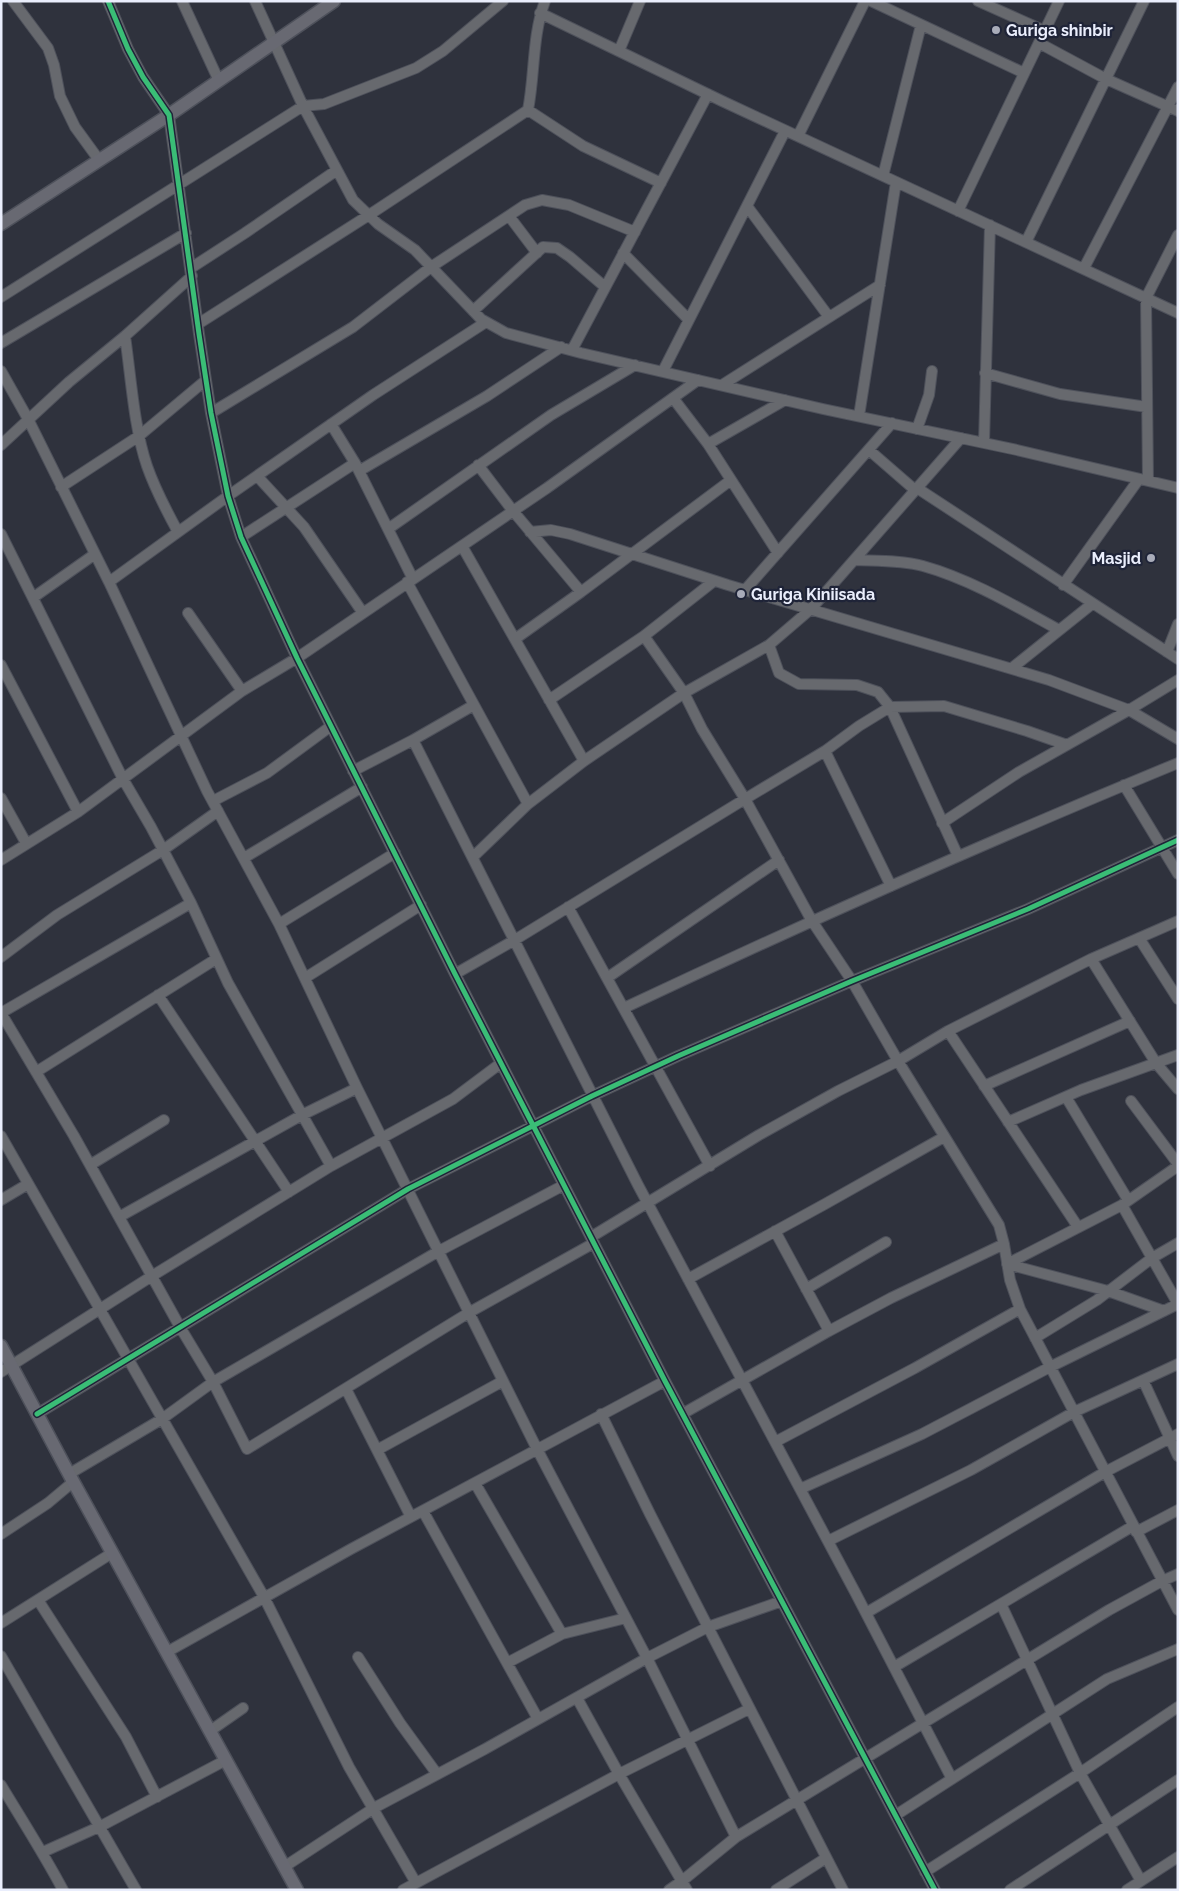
<svg xmlns="http://www.w3.org/2000/svg" width="1179" height="1891" font-family="Raleway,sans-serif">
<style>
.lines{fill:none;stroke-linecap:round;stroke-linejoin:round}
.minor-casing{stroke:#4e515b;stroke-width:12}
.major-casing{stroke:#4e515b;stroke-width:15}
.minor{stroke:#67696e;stroke-width:10}
.major{stroke:#686972;stroke-width:12}
.cycleway-casing{stroke:#1f2438;stroke-width:8}
.cycleway{stroke:#3abd76;stroke-width:5}
.poi-dot{fill:#a9acb9;stroke:#1f2438;stroke-width:2}
.labels{text-anchor:middle;stroke-width:4.5;stroke-linejoin:round;paint-order:stroke}
.poi-label{font-size:16px;font-weight:bold;fill:#eaeefc;stroke:#1f2438;text-anchor:start}
</style>
<rect width="100%" height="100%" fill="#2f323d"/>
<g class="lines">
<defs>
<path id="minor" d="M13,1L48,48L54,65L60,96L75,127L99,160
M108,1L128,49L143,77L169,115L199,334L211,413L228,496L241,537L297,658L455,974L665,1381L935,1890
M182,1L219,81
M255,1L303,106L353,200L378,224L415,250L481,319L506,333L581,353L823,409L1017,450L1178,488
M871,1L1024,73
M978,1L1045,31
M540,13L722,101L1178,313
M1039,43L1106,79L1178,111
M619,51L640,1
M528,110L583,146L661,183
M798,136L865,1
M883,176L921,25
M747,206L829,317
M958,211L1059,1
M509,216L537,253
M1026,242L1144,1
M623,253L689,320
M191,268L245,233L337,170
M1084,268L1178,87
M1,297L303,106L324,104L416,68L443,51L503,1
M473,311L543,247L557,248L570,257L605,287
M198,324L369,215L528,110C535,74 532,36 545,1
M125,336C131,377 134,428 147,466C155,489 166,510 178,532
M1,343L186,233
M572,350L708,94
M1,371L28,419L109,582L207,791L279,924L357,1088L537,1449L647,1658L736,1837
M663,371L785,131
M985,373L1060,394L1147,407
M722,385L880,285
M673,398L708,444L778,553
M211,413L353,327L431,267L525,205L542,200L569,205L635,232
M859,416L896,182
M331,424L355,463L413,579
M917,429L929,395L932,371
M984,443L990,225
M708,444L785,400
M1,445L69,382L125,336L192,276
M869,450L915,490
M478,465L513,511L581,592
M359,471L487,396L561,347
M257,476L304,527L363,613
M1148,481L1146,298L1178,235
M61,487L139,436L206,380
M917,488L1178,659
M388,529L551,415L635,365
M530,532L551,530L570,534L728,585L1049,680L1129,710L1178,739
M1,534L123,779L151,827L191,903L228,983L331,1166
M241,537L355,463
M462,546L584,761
M854,560C877,561 901,560 923,566C970,579 1017,607 1059,630
M109,582L228,496L373,395L486,322
M407,582L528,804
M1063,585L1139,479
M745,590L892,423
M34,597L95,554
M188,613L242,691
M644,636L684,693L702,729L745,799L812,921L852,981L898,1061L999,1225L1004,1244L1010,1280L1020,1309L1178,1610
M515,639L581,592L731,480
M769,645L779,673L799,684L857,685L878,692L890,707L958,856
M1167,652L1178,624
M1,665L78,812
M1012,668L1092,604
M549,700L644,636L714,581
M413,740L638,1185L855,1592L952,1779
M825,751L891,886
M353,771L413,740L474,705
M1124,785L1178,874
M1,798L26,843
M213,801L267,773L331,726
M942,823L1019,772L1129,710L1178,680
M473,857L528,804L584,761L684,693L769,645L811,609L961,438
M244,858L362,787
M1,860L78,812L242,691L297,658L547,488L698,380
M568,907L710,1166
M279,924L395,853
M1139,938L1178,999
M1,957L57,915L163,850L218,811
M1091,959L1156,1063L1178,1089
M455,974L513,941L745,799L825,751L859,726L890,707L944,706L1027,731L1067,745
M305,978L421,905
M607,978L779,860
M158,995L289,1192
M624,1008C807,922 991,840 1178,763
M1,1013L74,1136L180,1327L213,1382L247,1449L470,1312L594,1243
M1,1013L191,903
M948,1031L1078,1227
M36,1072L216,959
M984,1086L1130,1021
M1066,1097L1128,1200
M1131,1101L1178,1164
M1008,1122L1081,1090L1178,1055
M1,1136L264,1597L349,1767L416,1883
M90,1165L164,1120
M1,1200L28,1184
M119,1217L302,1115L357,1088
M775,1231L829,1331
M591,1237L759,1135L838,1091L898,1061L948,1031L1091,959L1178,921
M1007,1264L1122,1205L1178,1166
M1007,1264L1108,1291L1164,1311
M688,1279L825,1204L944,1137
M806,1289L886,1242
M1035,1338L1097,1300L1152,1258L1178,1243
M1,1372L152,1276L331,1166L453,1099L501,1063
M1143,1380L1178,1456
M346,1389L411,1517
M684,1413L829,1331L891,1298L1004,1244
M37,1414L408,1189L592,1096L678,1056L852,981L1028,909L1178,840
M601,1414L650,1514L843,1890
M775,1442L915,1368L1020,1309
M377,1450L503,1381
M69,1474L162,1419L213,1382L439,1251L564,1185
M475,1483L562,1634
M800,1489L922,1434L1050,1367L1178,1304L1122,1205
M423,1511L538,1719
M1136,1532L1178,1510
M1,1534L48,1503L73,1482
M828,1541L971,1470L1074,1412L1178,1364
M38,1600L126,1737L157,1797
M1001,1604L1080,1773L1141,1881
M866,1613L1105,1472L1178,1434
M1,1623L112,1553
M167,1652L351,1549L665,1381
M1,1656L136,1890
M358,1657L400,1723L437,1774
M507,1663L562,1634L626,1618
M894,1667L1133,1526
M577,1698L619,1774L687,1890
M210,1731L243,1708
M1,1785C22,1820 44,1854 63,1890
M896,1815L1107,1679L1178,1649
M43,1852L101,1826L226,1760
M284,1867L374,1808L485,1749L647,1658L708,1627L782,1601
M925,1872L1080,1773L1178,1707
M403,1890L619,1774L749,1709
M669,1890L682,1881L736,1837L1109,1610L1162,1581L1178,1574
M776,1890L826,1858
M1010,1890L1178,1780
M1127,1890L1178,1857"/>
<path id="major" d="M1,224L169,115L334,1
M1,1346L69,1474L297,1890"/>
</defs>
<use href="#minor" class="minor-casing"/>
<use href="#major" class="major-casing"/>
<use href="#minor" class="minor"/>
<use href="#major" class="major"/>
<defs>
<path id="cycleway" d="M108,1L128,49L143,77L169,115L199,334L211,413L228,496L241,537L297,658L455,974L665,1381L935,1890
M37,1414L408,1189L592,1096L678,1056L852,981L1028,909L1178,840"/>
</defs>
<use href="#cycleway" class="cycleway-casing"/>
<use href="#cycleway" class="cycleway"/>
</g>
<g class="poi-dot">
<circle cx="996" cy="30" r="5"/>
<circle cx="1151" cy="558" r="5"/>
<circle cx="741" cy="594" r="5"/>
</g>
<g class="labels">
<g class="poi-label">
<text x="1006" y="36">Guriga shinbir</text>
<text x="1141" y="564" text-anchor="end">Masjid</text>
<text x="751" y="600">Guriga Kiniisada</text>
</g>
</g>
<rect width="1179" height="1891" fill="none" stroke="#eaeefc" stroke-width="5"/>
</svg>
